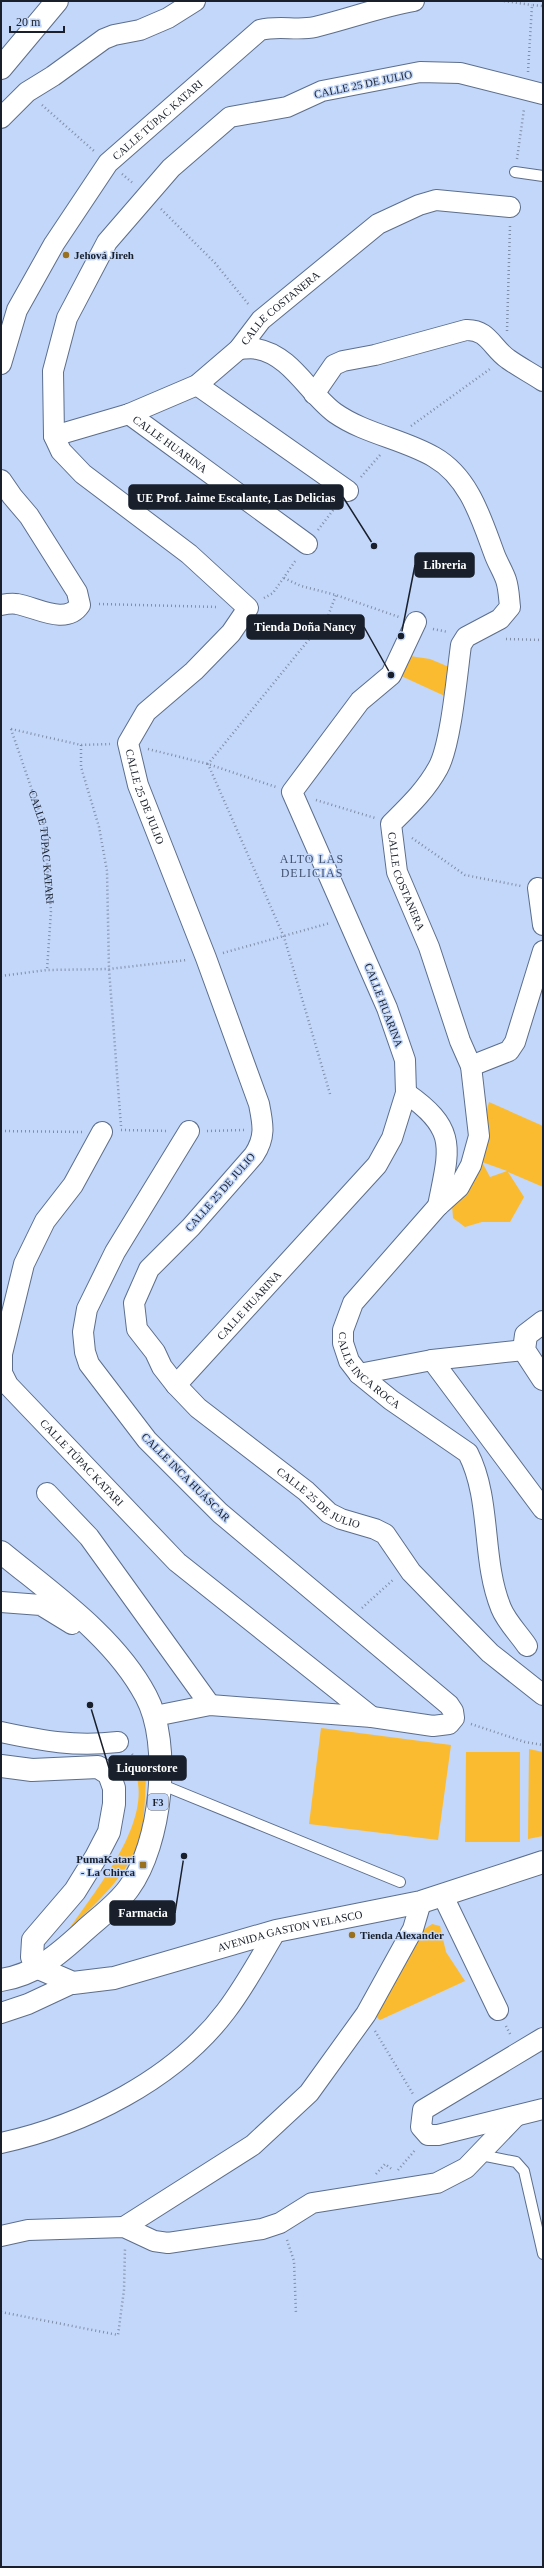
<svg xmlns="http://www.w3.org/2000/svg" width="544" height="2568" font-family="'Times New Roman',serif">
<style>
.green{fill:#fbbb30;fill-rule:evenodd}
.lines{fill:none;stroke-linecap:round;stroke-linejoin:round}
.service-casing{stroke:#5c6e8c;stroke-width:12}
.minor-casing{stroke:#5c6e8c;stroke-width:22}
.tertiary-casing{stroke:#5c6e8c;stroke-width:24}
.trunk-casing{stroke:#5c6e8c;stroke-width:24}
.path{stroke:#7f8ea8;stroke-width:2.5;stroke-dasharray:1 3;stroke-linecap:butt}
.service{stroke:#fff;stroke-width:10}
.minor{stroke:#fff;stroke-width:20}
.tertiary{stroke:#fff;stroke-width:22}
.trunk{stroke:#fff;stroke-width:22}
.poi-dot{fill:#99711e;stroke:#c3d7fa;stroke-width:1.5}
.labels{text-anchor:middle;stroke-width:3;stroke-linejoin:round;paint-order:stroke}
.shield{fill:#c3d7fa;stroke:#4c576a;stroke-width:1}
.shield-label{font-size:10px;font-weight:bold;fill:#19202c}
.street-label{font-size:11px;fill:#19202c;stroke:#c3d7fa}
.poi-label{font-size:11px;font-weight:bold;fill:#19202c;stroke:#c3d7fa;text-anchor:start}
.neighbourhood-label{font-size:12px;letter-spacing:1px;fill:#435370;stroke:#c3d7fa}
.leader{fill:none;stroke:#19202c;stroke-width:1.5}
.callout-dot{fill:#19202c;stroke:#c3d7fa;stroke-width:1.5}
.callout{fill:#19202c;stroke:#19202c;stroke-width:1.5}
.callout-label{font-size:12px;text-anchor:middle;font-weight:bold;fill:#fff}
</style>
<rect width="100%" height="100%" fill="#c3d7fa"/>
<path class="green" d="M410,656L430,659L454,669L449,698L399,675Z
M489,1102L543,1126V1187L508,1172L524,1197L510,1222H482L465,1227L453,1218L452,1205L473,1159ZM482,1162L507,1171L490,1177Z
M321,1728L451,1745L438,1840L309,1824Z
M529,1749L543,1752V1836L528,1839Z
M466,1752H520V1842H465Z
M132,1766L146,1776C145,1796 145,1818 140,1837C130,1875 94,1904 68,1931C94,1892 149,1827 137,1778C136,1774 134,1770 132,1766Z
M432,1924L440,1926L446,1952L465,1981L380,2020L374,2015L423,1930Z"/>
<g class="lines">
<defs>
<path id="service" d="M515,172L543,176
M160,1784L400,1882
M481,2155L516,2162L524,2171L543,2254"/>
<g id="minor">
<path id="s2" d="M543,94L460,73L420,72L322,91L287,107L230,117L171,168L107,242L67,318L53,371L54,436L61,451L83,474L189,554L248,608L231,633L194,671L146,712L128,743L138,785L206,958L259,1104C263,1124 266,1137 254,1155L191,1227L149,1269L134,1303L137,1329L155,1352L162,1367L176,1385L198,1408L306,1491L329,1513L341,1519L375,1529L385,1534L411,1572L490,1653L543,1695"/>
<path d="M1,118L27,92L53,76L104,39L114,35L140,30L168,18L195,1"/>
<path id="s3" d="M239,349C244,349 251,347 257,349C291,355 309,394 335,413C365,434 403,439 434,457C469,477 481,518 494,553C497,562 503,571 506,580C509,589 509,599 510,607L500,619L466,637L461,645C457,674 451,745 438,768C426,790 409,806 391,824L397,872L429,947L460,1041L471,1066L479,1136L471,1165L459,1187L438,1206L353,1303L343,1330V1343L349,1361L359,1374L391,1400L468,1453C492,1500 481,1559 501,1608C506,1621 519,1634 527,1646"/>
<path id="s4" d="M1,364L17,310L54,244L108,163L260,30C279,25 297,31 315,27C348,19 380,7 414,1"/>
<path d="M197,385L348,491"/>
<path d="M314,394L334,365L343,361L375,355L466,330C488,329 492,348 508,359C519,367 531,373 543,381"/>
<path id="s5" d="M129,414L307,544"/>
<path id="s6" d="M54,436L129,414L197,385L239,349L261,320L378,224L419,205L436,200L510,207"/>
<path d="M1,480L12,496L29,516L77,592L80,605C66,626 36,607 17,604C12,603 6,604 1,605"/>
<path d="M538,888L543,925"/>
<path d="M471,1066L509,1051L515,1042L543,951"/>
<path d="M406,1093C459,1130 449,1149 438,1206"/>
<path id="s7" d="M102,1132L73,1185L45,1221L24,1264L2,1354V1373L8,1385L177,1562L372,1717"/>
<path d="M432,1360L543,1509"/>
<path d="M359,1374L432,1360L524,1350"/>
<path id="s8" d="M176,1385L377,1165L392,1138L406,1093L405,1060L387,1008L292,792L360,701L391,675L416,622"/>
<path d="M47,1493L89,1537L210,1705"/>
<path d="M1,1602L41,1605L72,1624L78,1616"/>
<path d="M155,1716L210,1705L372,1717L433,1726L449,1724L454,1718L453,1711L449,1705L220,1513L147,1440L89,1364L85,1352L83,1332L87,1309L115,1252L189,1131"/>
<path d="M1,1732C44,1741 74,1747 118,1742"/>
<path d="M443,1896L498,2010"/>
<path d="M1,2013L28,2004L73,1983"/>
<path d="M543,2038L423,2110L421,2127L428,2135H438L543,2109"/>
<path d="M1,2143C83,2125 174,2080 226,2011C245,1986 260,1958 276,1931"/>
<path d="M124,2227L253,2145L309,2093L366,2014L413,1929L421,1902"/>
<path d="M1,2236L28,2230L124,2227L154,2241L168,2243L262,2229L280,2223L312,2203L437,2183L466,2168L516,2116"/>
</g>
<g id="tertiary">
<path d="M543,1322L526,1335L524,1350L543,1379"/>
<path id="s9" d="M1,1766L32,1770L98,1767L109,1774L114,1788V1804L109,1832L96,1857L75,1891L33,1940L32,1957L36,1967L73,1983L114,1978L276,1931L421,1902L543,1862"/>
</g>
<path id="trunk" d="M1,68L57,1
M1,1552C52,1594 115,1637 146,1696C172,1744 161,1844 129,1888C117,1905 98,1918 83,1932C59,1954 35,1975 1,1980"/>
</defs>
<use href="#service" class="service-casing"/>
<use href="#minor" class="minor-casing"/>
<use href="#tertiary" class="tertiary-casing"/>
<use href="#trunk" class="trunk-casing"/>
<g class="path">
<path d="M504,1L532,5"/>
<path d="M528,72L532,5L543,6"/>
<path d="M42,105L94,151"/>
<path d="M517,159L524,109"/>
<path d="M122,174L134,184"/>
<path d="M161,209L215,263L249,305"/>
<path d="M507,331L510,226"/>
<path d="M411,426L490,369"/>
<path d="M361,477L380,455"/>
<path d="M318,530L337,505"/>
<path d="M284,578L301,586L336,595L399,617"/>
<path d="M264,598L273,593L296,560"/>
<path d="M99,604L218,607"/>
<path d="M433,629L448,632"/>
<path d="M506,639L543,640"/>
<path d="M11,729L81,745L110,744"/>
<path id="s1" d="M11,729L44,825L51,911L47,970"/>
<path d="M81,745V767L99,827L107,871L109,969L121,1126"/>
<path d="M148,749L208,764L276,787"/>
<path d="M316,800L375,818"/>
<path d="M412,838L465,875L521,886"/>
<path d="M223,953L330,923"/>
<path d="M1,976L47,970L109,969L187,960"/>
<path d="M330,1094L284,937L208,764L328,616L336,595"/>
<path d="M121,1130L168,1131"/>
<path d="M1,1131L82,1132"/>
<path d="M207,1131L244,1130"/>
<path d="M362,1608L394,1579"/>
<path d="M471,1724L525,1742L543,1745"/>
<path d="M132,1754L140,1764"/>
<path d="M506,2026L511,2036"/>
<path d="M375,2031L413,2094"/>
<path d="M398,2170L416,2149"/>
<path d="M376,2174L385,2164L393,2170"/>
<path d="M287,2240L294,2261L296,2314"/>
<path d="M1,2312L118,2335L124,2290L125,2248"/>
</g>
<use href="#service" class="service"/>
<use href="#minor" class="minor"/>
<use href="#tertiary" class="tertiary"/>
<use href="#trunk" class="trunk"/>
</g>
<g class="poi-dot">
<circle cx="66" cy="255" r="4"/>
<rect x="139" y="1861" width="8" height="8" rx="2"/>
<circle cx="352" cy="1935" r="4"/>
</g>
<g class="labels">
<rect class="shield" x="148" y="1794" width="20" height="16" rx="3"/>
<g class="shield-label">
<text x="158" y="1806">F3</text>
</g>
<g class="street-label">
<text transform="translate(363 84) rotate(-12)" y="4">CALLE 25 DE JULIO</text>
<text dy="4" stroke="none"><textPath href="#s4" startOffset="295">CALLE TÚPAC KATARI</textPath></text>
<text dy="4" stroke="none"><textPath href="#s6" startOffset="266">CALLE COSTANERA</textPath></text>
<text dy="4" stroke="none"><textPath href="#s5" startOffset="51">CALLE HUARINA</textPath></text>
<text dy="4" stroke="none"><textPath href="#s2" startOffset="1203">CALLE 25 DE JULIO</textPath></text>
<text dy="4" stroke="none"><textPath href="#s1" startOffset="123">CALLE TÚPAC KATARI</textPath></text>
<text dy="4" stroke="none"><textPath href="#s3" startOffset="724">CALLE COSTANERA</textPath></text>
<text transform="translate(384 1005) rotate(69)" y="4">CALLE HUARINA</text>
<text transform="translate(220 1192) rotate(-49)" y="4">CALLE 25 DE JULIO</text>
<text dy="4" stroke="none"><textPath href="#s8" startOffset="108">CALLE HUARINA</textPath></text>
<text dy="4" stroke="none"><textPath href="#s3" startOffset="1283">CALLE INCA ROCA</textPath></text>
<text dy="4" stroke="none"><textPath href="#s7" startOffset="386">CALLE TÚPAC KATARI</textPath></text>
<text transform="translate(186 1477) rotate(45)" y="4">CALLE INCA HUÁSCAR</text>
<text dy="4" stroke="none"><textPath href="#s2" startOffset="2054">CALLE 25 DE JULIO</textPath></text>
<text dy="4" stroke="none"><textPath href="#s9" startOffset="594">AVENIDA GASTON VELASCO</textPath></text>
</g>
<g class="poi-label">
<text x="74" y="259">Jehová Jireh</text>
<text x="135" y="1863" text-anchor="end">PumaKatari<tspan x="135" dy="13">- La Chirca</tspan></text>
<text x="360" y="1939">Tienda Alexander</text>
</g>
<g class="neighbourhood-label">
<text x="312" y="863">ALTO LAS<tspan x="312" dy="14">DELICIAS</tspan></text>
</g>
</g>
<path class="leader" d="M374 546L343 497M401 636L415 565M391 675L364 627M90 1705L109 1768M184 1856L175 1913"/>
<g class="callout-dot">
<circle cx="374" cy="546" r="4"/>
<circle cx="401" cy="636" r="4"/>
<circle cx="391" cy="675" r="4"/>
<circle cx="90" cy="1705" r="4"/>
<circle cx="184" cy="1856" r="4"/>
</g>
<g class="callout">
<rect x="129" y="485" width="214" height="24" rx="4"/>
<rect x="415" y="553" width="59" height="24" rx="4"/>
<rect x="247" y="615" width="117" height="24" rx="4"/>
<rect x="109" y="1756" width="77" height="24" rx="4"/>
<rect x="110" y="1901" width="65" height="24" rx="4"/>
</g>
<g class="callout-label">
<text x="236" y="502">UE Prof. Jaime Escalante, Las Delicias</text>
<text x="445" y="569">Libreria</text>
<text x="305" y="631">Tienda Doña Nancy</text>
<text x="147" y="1772">Liquorstore</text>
<text x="143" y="1917">Farmacia</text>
</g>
<rect width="544" height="2568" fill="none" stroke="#19202c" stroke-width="4"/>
<path d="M10 26v6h54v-6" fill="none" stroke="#19202c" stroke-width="2"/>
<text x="16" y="26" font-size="12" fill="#19202c" stroke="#c3d7fa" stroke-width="3" paint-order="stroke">20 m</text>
</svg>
